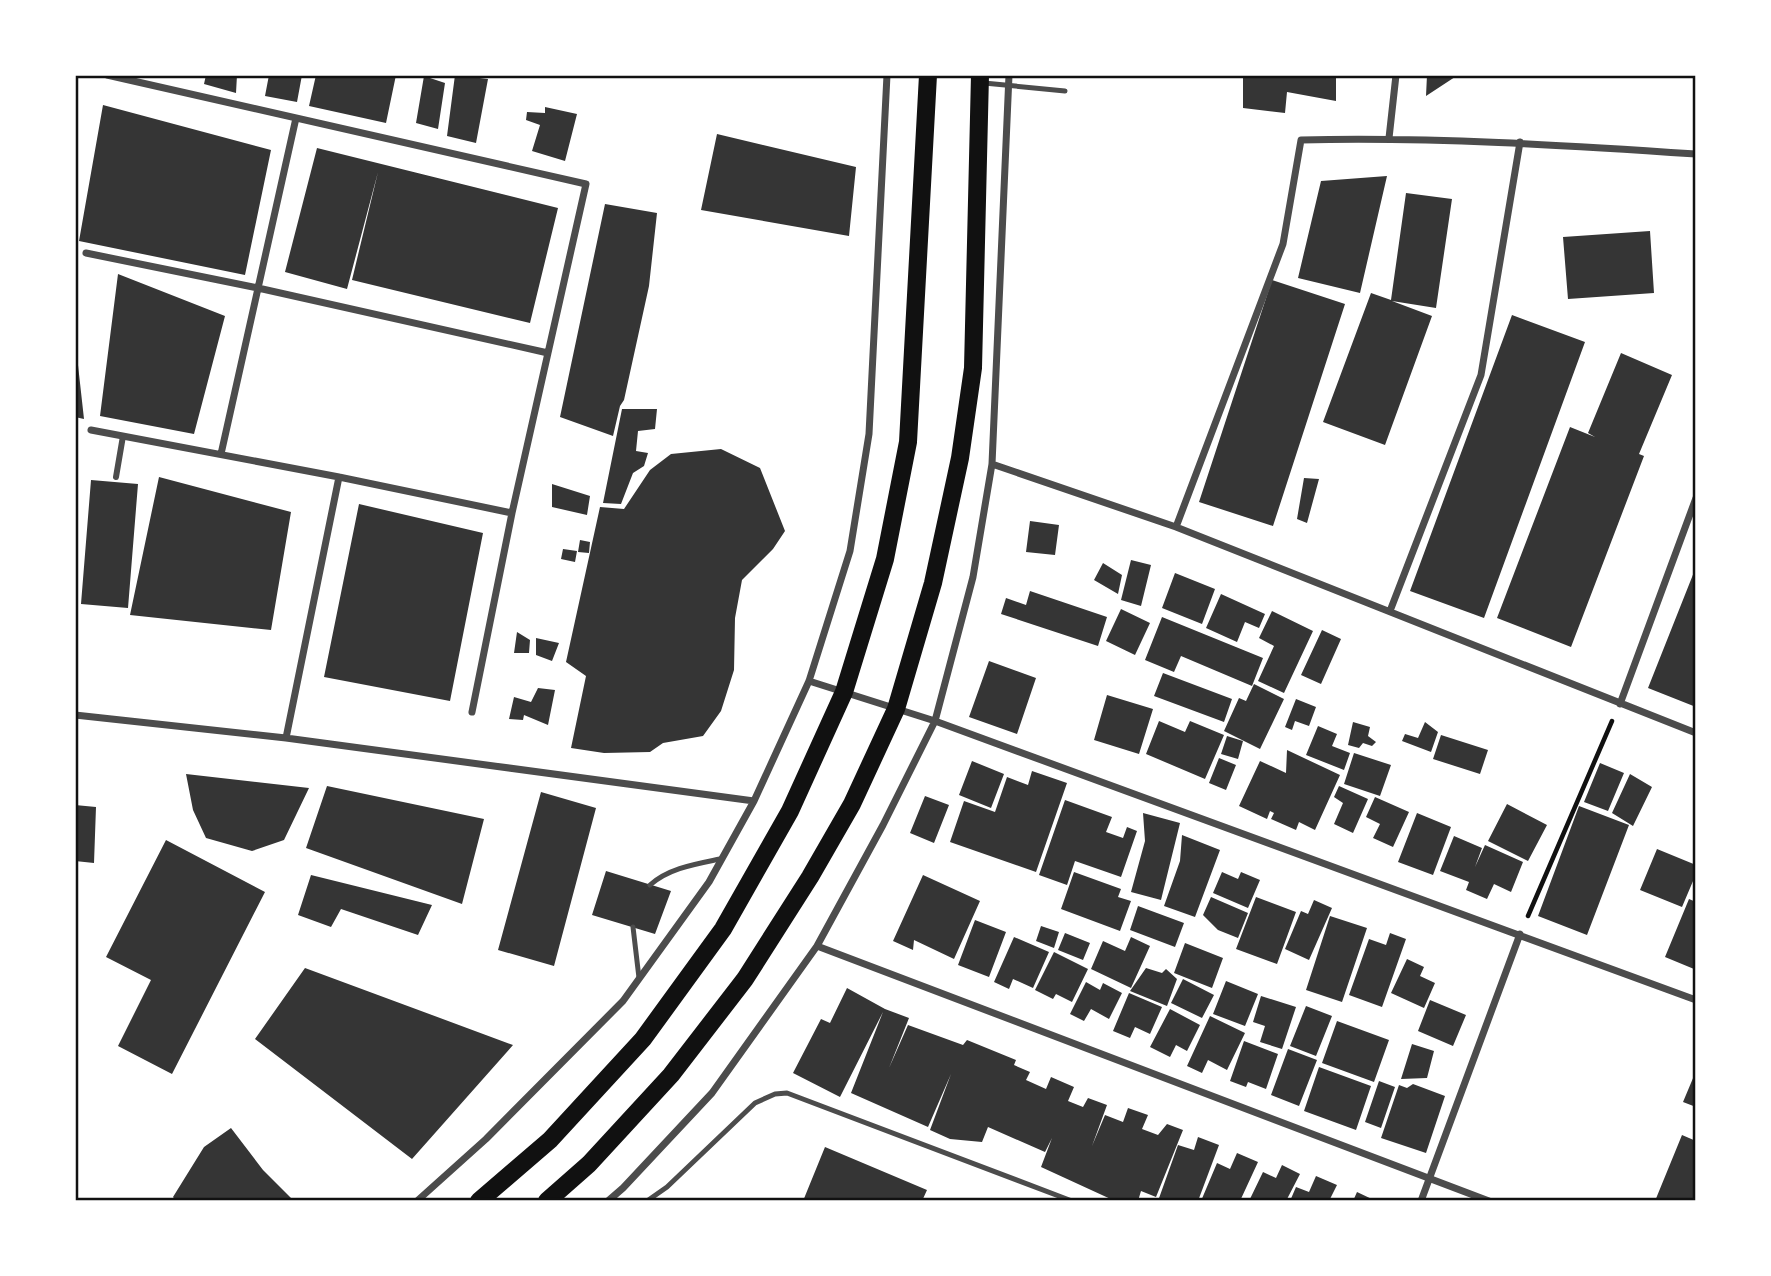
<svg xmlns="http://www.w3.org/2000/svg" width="1771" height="1276" font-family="'DejaVu Sans',sans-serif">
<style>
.building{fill:#353535}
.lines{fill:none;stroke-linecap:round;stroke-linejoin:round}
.path{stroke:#111;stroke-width:4.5}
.service{stroke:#4c4c4c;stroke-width:5}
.pedestrian{stroke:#4c4c4c;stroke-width:6}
.minor{stroke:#4c4c4c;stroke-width:7}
.primary{stroke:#111;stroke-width:18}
.neatline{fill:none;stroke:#111;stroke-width:2.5}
</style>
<rect width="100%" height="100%" fill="#fff"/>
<path class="building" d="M206,75H237L236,93L204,84Z
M269,75H302L297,102L265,96Z
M316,75H396L386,123L309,106Z
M455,75L488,79L476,143L447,136Z
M1243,75H1336V101L1287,92L1285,113L1243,108Z
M1427,75H1458L1426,96Z
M424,76L445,83L438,129L416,123Z
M103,105L271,150L245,275L79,241Z
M545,107L577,114L565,161L532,151L540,125L526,120L527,112L545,113Z
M717,134L856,167L849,236L701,210Z
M317,148L558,208L530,323L352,280L378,172L347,289L285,272Z
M1387,176L1360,293L1298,278L1321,181Z
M1406,193L1452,199L1436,308L1392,301L1432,316L1385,445L1323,422L1371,293L1391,300Z
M605,204L657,213L649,286L624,400L620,406L613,436L560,417Z
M1650,231L1654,293L1568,299L1563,237Z
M118,274L225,316L194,434L100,416Z
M1272,280L1345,304L1273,526L1199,502Z
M1512,315L1585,342L1484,618L1410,591Z
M1621,353L1672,375L1639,454L1644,456L1571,647L1497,618L1570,427L1595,437L1588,433Z
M75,356H77L84,419L75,417Z
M622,409H657L655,429L638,431L636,451L648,453L644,466L633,473L621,504L603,503Z
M721,449L760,468L785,531L773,549L742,580L735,618L734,670L721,711L703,736L663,743L650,752L604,753L571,748L586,676L566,662L600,507L624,509L650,470L671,454Z
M159,477L291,512L271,630L130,615Z
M1304,478L1319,479L1307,523L1297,519Z
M91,480L138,484L128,608L81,604Z
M552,484L590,496L587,515L552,507Z
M359,504L483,533L450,701L324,677Z
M1030,521L1059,525L1055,555L1026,552Z
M580,540L590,542L589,553L578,552Z
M563,549L577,551L575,562L561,559Z
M1131,560L1151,565L1141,606L1121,600Z
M1103,563L1122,575L1118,594L1094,580Z
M1696,567V707L1648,688Z
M1175,573L1215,589L1202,624L1162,608Z
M1030,591L1107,617L1098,646L1001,614L1006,598L1026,605Z
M1221,594L1265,614L1259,628L1245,622L1237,642L1206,628Z
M1121,609L1150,623L1135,655L1106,641Z
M1272,611L1313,631L1284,693L1258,681L1274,646L1259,638Z
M1162,617L1263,658L1252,686L1181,656L1174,672L1145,660Z
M1322,630L1341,639L1321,684L1301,675Z
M517,632L530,640L529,653H514Z
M536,638L559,643L552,661L536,655Z
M989,661L1036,678L1017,734L969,717Z
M1163,673L1232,699L1224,722L1154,696Z
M1254,684L1284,699L1260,749L1224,731L1239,698L1246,701Z
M538,688L555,690L548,725L524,715L523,720L509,719L514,697L531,702Z
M1107,695L1153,709L1139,754L1094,740Z
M1296,699L1316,707L1309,726L1295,721L1292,730L1285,727Z
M1159,721L1185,732L1190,721L1224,735L1205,779L1146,754Z
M1353,722L1370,727L1368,736L1376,742L1372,746L1363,743L1359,748L1348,745Z
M1425,722L1438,732L1431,752L1402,741L1405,734L1418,738Z
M1318,726L1337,734L1332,746L1350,753L1344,770L1306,755Z
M1441,735L1488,750L1480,774L1433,759Z
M1227,736L1243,741L1238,759L1221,754Z
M1287,750L1340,775L1315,830L1299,822L1296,830L1271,819L1274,813L1270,811L1267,819L1239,806L1260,761L1286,773Z
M1354,753L1391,765L1380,796L1344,784Z
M1219,758L1236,765L1226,790L1209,783Z
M972,761L1004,774L991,808L959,795Z
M1600,763L1624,773L1608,811L1584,802Z
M1032,771L1067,783L1036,872L950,842L964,801L995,812L1007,777L1028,785Z
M186,774L309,788L284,840L252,851L206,838L193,810Z
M1630,774L1652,787L1633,826L1612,813Z
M327,786L484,819L462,904L306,848Z
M1339,786L1368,799L1353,833L1334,824L1343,803L1334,797Z
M541,792L596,808L554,966L498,950Z
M925,796L949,805L934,843L910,833Z
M1375,797L1409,812L1393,847L1373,838L1380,824L1366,817Z
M1065,800L1112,817L1106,832L1123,838L1127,827L1137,831L1121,877L1075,861L1067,885L1039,875Z
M1507,804L1547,825L1528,861L1488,841Z
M75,805L96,807L94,863L75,861Z
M1579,806L1629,825L1587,935L1538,916Z
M1143,813L1180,823L1161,900L1131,892L1145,841Z
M1417,813L1451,827L1433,875L1398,862Z
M1182,835L1220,850L1195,917L1164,906L1180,861Z
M1454,836L1482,848L1475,867L1485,845L1523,862L1511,892L1494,884L1487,899L1466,890L1469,882L1440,871Z
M166,840L265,892L172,1074L118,1046L151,980L106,957Z
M1657,849L1696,865V874L1682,907L1640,890Z
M606,871L671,891L655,934L592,915Z
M1074,872L1121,889L1118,897L1131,901L1120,931L1061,909Z
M1222,872L1238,879L1241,872L1260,880L1248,908L1213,893Z
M311,875L432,905L418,935L341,909L331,927L298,915Z
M923,875L980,901L954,959L914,940L913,950L893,941Z
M1211,897L1248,913L1238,938L1218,930L1203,915Z
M1256,897L1296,912L1277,964L1236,949Z
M1689,899L1696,902V964L1694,969L1665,957Z
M1314,900L1332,908L1309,960L1285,949L1301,911L1308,914Z
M1138,906L1184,923L1175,947L1130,930Z
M1330,916L1367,928L1342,1002L1306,990Z
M975,920L1006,932L989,977L958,965Z
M1041,926L1059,932L1054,948L1036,941Z
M1065,933L1090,943L1083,960L1058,950Z
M1390,933L1406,939L1382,1007L1349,995L1369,939L1386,945Z
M1014,937L1049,952L1033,988L1013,979L1009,989L994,982Z
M1131,937L1150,946L1131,988L1091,969L1103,941L1125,951Z
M1185,943L1223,958L1212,988L1174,973Z
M1054,952L1088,969L1072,1002L1056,994L1053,999L1035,990Z
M1407,959L1424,967L1420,976L1435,983L1424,1008L1391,993Z
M305,968L513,1045L412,1159L255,1039Z
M1146,968L1162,973L1166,969L1177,979L1167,1006L1130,991Z
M1183,979L1214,995L1202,1018L1171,1003Z
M1226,981L1258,994L1245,1026L1213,1014Z
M1086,982L1100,990L1103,983L1122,993L1109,1019L1091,1009L1084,1021L1070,1014Z
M847,988L885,1009L909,1018L889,1068L908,1025L963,1045L967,1040L1016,1060L1014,1065L1030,1072L1026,1080L1046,1089L1051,1077L1074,1087L1068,1101L1083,1107L1088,1098L1107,1105L1092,1146L1105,1115L1123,1122L1128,1108L1148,1115L1142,1129L1158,1135L1167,1124L1183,1130L1156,1197L1141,1191L1138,1201H1115L1041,1167L1052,1138L1045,1152L988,1127L982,1142L950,1139L930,1130L951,1074L928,1127L851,1093L883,1012L840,1097L793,1073L821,1019L830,1023Z
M1129,993L1162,1007L1150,1034L1135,1027L1130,1038L1113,1031Z
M1261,996L1296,1007L1282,1049L1260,1042L1265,1026L1253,1022Z
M1430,1000L1466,1015L1453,1046L1418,1031Z
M1306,1006L1332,1016L1316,1056L1290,1046Z
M1170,1009L1200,1025L1187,1051L1176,1045L1170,1057L1150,1047Z
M1210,1016L1245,1033L1227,1070L1208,1060L1202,1073L1187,1066Z
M1337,1021L1389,1040L1374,1082L1322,1063Z
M1244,1041L1278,1054L1266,1089L1248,1082L1246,1087L1230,1081Z
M1412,1044L1434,1051L1427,1078L1401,1079Z
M1288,1049L1317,1060L1299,1106L1271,1095Z
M1319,1067L1371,1086L1356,1130L1304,1111Z
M1696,1071V1107L1683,1102Z
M1379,1081L1395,1087L1381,1128L1365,1122Z
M1413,1084L1445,1096L1426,1153L1381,1138L1399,1085L1407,1088Z
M231,1128L263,1170L294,1201H176L173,1197L204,1147Z
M1682,1135L1696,1141V1201H1655Z
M1198,1137L1219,1145L1198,1201H1158L1178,1145L1194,1150Z
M825,1147L927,1190L922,1201H803Z
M1237,1153L1258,1162L1240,1201H1201L1217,1163L1230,1169Z
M1282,1165L1300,1174L1286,1201H1249L1263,1172L1276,1178Z
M1316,1176L1337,1185L1329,1201H1290L1296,1187L1309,1192Z
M1357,1192L1376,1201H1353Z"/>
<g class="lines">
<path class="path" d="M1528,916L1612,721"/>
<path class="service" d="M984,83L1065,91
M650,885C669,868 696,864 720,859
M633,927L639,978
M647,1201L667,1187L755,1103L775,1094L787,1093L1072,1201"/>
<path class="pedestrian" d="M116,477L123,436"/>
<path class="minor" d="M107,75L586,184L512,513L472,712
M1389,138L1396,75
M86,253L258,288L548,353
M91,430L339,477L512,513
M221,454L296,118
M992,464L1176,527L1696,733
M1176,527L1283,244L1301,140C1433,137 1564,145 1696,154
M1390,611L1481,375L1520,142
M809,681L935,721L1696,1000
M1620,704L1696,498
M75,715L286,738L754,801
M286,738L339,477
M817,946L1489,1201
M417,1201L486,1139L623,1001L709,882L754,801L809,681L850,551L869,434L887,75
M608,1201L623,1188L712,1093L817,946L883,825L935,721L973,577L992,464L1009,75
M1421,1201L1520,934"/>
<path class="primary" d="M479,1201L550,1140L643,1039L723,929L790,811L844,692L885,559L908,442L928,75
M547,1201L589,1164L671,1075L745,979L810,877L852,804L896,709L933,583L960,458L973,368L980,75"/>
</g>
<rect width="1771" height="1276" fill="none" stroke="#ffffff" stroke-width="154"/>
<rect x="77" y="77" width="1617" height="1122" class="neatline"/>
</svg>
